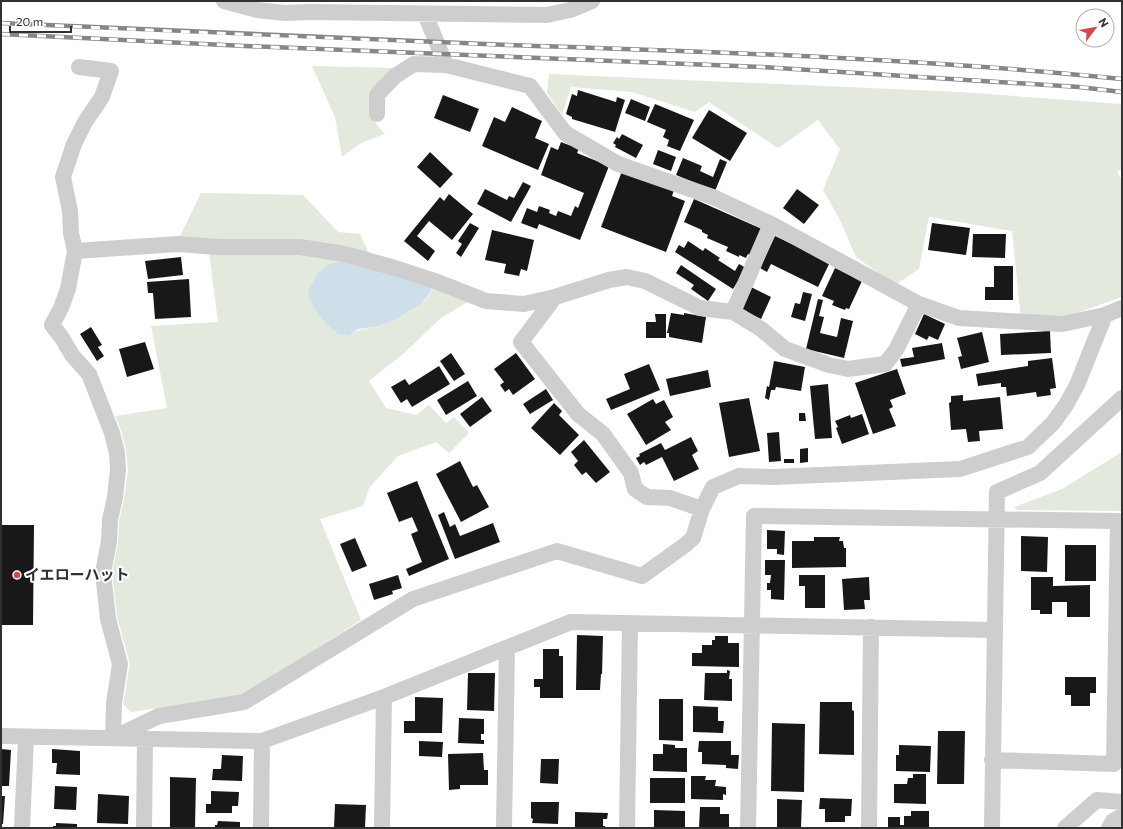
<svg xmlns="http://www.w3.org/2000/svg" width="1123" height="829" font-family="Commissioner,'Noto Sans JP',sans-serif">
<style>
.green{fill:#e4e9de}
.water{fill:#cfdfea}
.building{fill:#181818}
.lines{fill:none;stroke-linecap:round;stroke-linejoin:round}
.minor{stroke:#cecece;stroke-width:16}
.rail-casing{stroke:#868686;stroke-width:4.5}
.rail{stroke:#fff;stroke-width:3;stroke-dasharray:9;stroke-linecap:butt}
.poi-dot{fill:#d4474c;stroke:#fff;stroke-width:1.5}
.labels{text-anchor:middle;stroke-width:4;stroke-linejoin:round;paint-order:stroke}
.poi-label{font-size:15px;font-weight:bold;fill:#313131;stroke:#fff;text-anchor:start}
</style>
<rect width="100%" height="100%" fill="#fff"/>
<path class="green" d="M312,66L393,68L377,88L372,119L385,134L361,143L342,157L335,117Z
M549,74L960,92L1122,104V170L1117,171L1122,180V297L1062,318L1021,319L1012,231L929,217L919,269L895,285L856,257L840,220L823,190L840,149L818,120L778,148L709,102L695,112L632,92L571,87L562,115L547,93Z
M201,193L303,195L338,232L360,234L370,255L257,241L179,238Z
M209,253H300L343,260L314,279L309,289L308,295L323,320L333,328L335,333L349,336C361,327 365,330 378,326C392,322 421,307 429,296C431,293 431,290 432,287L469,301L441,318L403,354L369,381L386,408L416,415L429,405L446,423L454,417L469,433L449,453L436,442L398,456L369,488L363,506L320,519L361,620L246,693L233,697L131,712L123,704L130,664L117,617L112,573L118,542L119,521L124,499L128,470L126,451L121,430L115,416L167,408L151,326L218,322Z
M1122,452V511L1017,510L1014,507L1062,489Z"/>
<path class="water" d="M343,260L432,287L429,295L421,304L395,320L375,327L358,329L349,336L337,334C333,329 328,326 324,321C320,317 308,299 308,294C308,290 310,286 312,283C319,268 329,264 343,260Z"/>
<path class="building" d="M578,90L616,102L617,97L625,100L615,132L572,119V117L566,114L572,94L577,96Z
M443,95L479,109L470,132L434,118Z
M631,99L650,107L645,121L625,113Z
M655,104L694,120L680,151L667,146L669,140L663,137L666,130L647,122Z
M512,107L542,121L535,138L549,144L538,170L482,146L494,117L505,122Z
M709,110L747,133L730,161L692,138Z
M622,134L643,145L636,158L615,147L616,145L613,143L617,137L619,139Z
M561,142L579,149L577,153L609,166L580,240L539,224L537,229L521,223L527,208L537,212L539,206L550,210L549,213L556,216L558,211L571,216L575,206L578,208L584,193L541,175L551,147L558,150Z
M658,150L676,157L671,171L653,164Z
M430,152L453,174L440,188L417,167Z
M683,158L702,166L700,171L713,177L720,159L727,162L715,191L676,175Z
M622,171L674,190L672,196L685,201L666,252L601,227Z
M523,182L531,186L511,222L477,204L485,189L507,200L509,196L514,198Z
M797,189L819,205L804,224L783,208Z
M449,194L473,214L452,240L429,221L417,236L435,251L428,261L404,241L440,197L444,201Z
M694,199L762,229L750,255L748,254L746,258L739,255V257L726,251L728,247L707,238L708,235L702,232V230L684,222Z
M470,223L479,228L461,257L456,253L462,244L458,241Z
M932,223L970,228L966,255L928,250Z
M492,230L534,240L527,271L521,269L519,276L504,273L506,264L485,260Z
M973,234H1006L1005,258L972,257Z
M775,236L830,262L818,287L771,264L767,272L760,268Z
M688,241L703,251L705,248L720,258L718,260L735,271L739,264L746,268L733,289L675,252L679,245L684,248Z
M181,257L183,275L148,279L145,261Z
M681,265L716,289L708,301L691,289L694,285L676,273Z
M994,266H1013V300H985V287H994Z
M835,268L862,281L849,309L846,308L845,310L832,305L834,301L822,296Z
M189,279L191,317L155,319L153,293H148L147,282Z
M751,287L771,297L761,319L741,309Z
M803,292L812,294L805,321L791,317L795,303L800,304Z
M818,299L823,300L819,316L824,317L820,333L837,337L841,318L853,321L844,358L806,349Z
M671,313L684,315V313L706,317L702,343L669,337V333H667Z
M655,314H666V338H646V322H656Z
M924,314L945,324L938,340L929,336L927,340L915,334Z
M91,327L102,345L98,347L104,356L97,361L80,334Z
M1050,331L1051,353L1001,355L1000,334Z
M982,332L989,362L961,369L958,357L962,356L957,338Z
M145,342L154,369L127,377L119,349Z
M942,343L945,359L902,367L900,359L914,357L912,348Z
M451,353L465,374L454,381L440,361Z
M516,353L535,379L513,395L509,389L505,392L500,385L504,382L494,369Z
M1052,358L1056,388L1050,389L1051,395L1037,397L1036,392L1007,396L1006,387H1001V383L978,386L976,374L1028,366V361Z
M774,361L805,367L801,391L776,387L775,390H771L769,400L765,398L767,386L769,387Z
M649,364L660,390L611,410L606,399L630,389L624,374Z
M439,366L450,384L412,407L407,399L401,403L391,387L405,379L409,385Z
M897,369L906,394L890,400L893,407L889,409L896,426L873,434L855,383Z
M708,370L711,387L670,396L666,379Z
M468,381L477,396L446,415L437,400Z
M828,384L832,438L815,439L810,386Z
M546,389L553,400L530,414L523,404Z
M963,395V401L1000,397L1003,429L979,431L980,441L968,442L966,429L951,430L949,403L951,402V396Z
M482,397L492,411L470,427L460,414Z
M749,398L760,451L729,457L719,403Z
M653,399L656,404L664,400L673,417L665,422L671,430L646,445L627,414Z
M554,403L562,411L559,415L579,435L560,455L531,428Z
M799,413H805L806,421H799Z
M862,414L869,434L842,444L836,428L838,427L835,421L850,415L851,418Z
M779,432L781,461L769,462L767,433Z
M691,437L698,451L692,455L699,469L674,481L662,457L646,465L644,462L640,465L636,458L640,456L639,454L661,443L665,450Z
M584,440L610,472L596,483L586,472L582,475L574,465L578,461L571,452Z
M808,448V462L800,463V449Z
M784,459H794V463H784Z
M460,461L473,487L477,485L489,507L461,522L436,474Z
M417,481L449,559L409,576L406,569L422,562L411,534L418,531L412,517L399,522L387,493Z
M444,512L450,527L455,524L460,536L493,523L500,542L455,559L438,515Z
M1,525H34L33,625H1Z
M767,530L785,531L784,555L777,554V549H767Z
M1021,536L1048,537L1047,572L1021,571Z
M814,537H840L839,541H843L844,548H846V567L792,568V541H814Z
M355,538L367,566L352,572L340,544Z
M1065,545H1096V581H1065Z
M765,560H785L784,600L771,599V590H767V583H770L771,575H765Z
M398,575L402,588L392,591L393,594L374,600L369,584Z
M799,575H825V608H805V586H799Z
M869,577L870,600H864L865,609L844,610L842,579Z
M1031,577H1053V586L1090,585V617H1067V602H1052V614H1040V610H1031Z
M577,635L603,636L602,674H601L600,690H576Z
M715,636H728V643H739V667L692,666V653H702V645H712V640H715Z
M543,649H559V656H563V698H540V687H534V679H543Z
M727,670L730,671L729,679H732V701L704,700L705,673H727Z
M468,673H495L494,711L467,710Z
M1065,677H1096V693H1090V706H1071V695H1065Z
M415,697L443,698L442,733H404V721H415Z
M659,699H683V741L659,740Z
M820,702H852V710L854,711V755L819,754Z
M693,706L718,707V721H724L723,733L693,732Z
M459,718L484,719V734H481V740H484V744L458,743Z
M772,723L805,724L804,792L771,791Z
M938,731H965L964,784H937Z
M419,741L443,742L442,757L419,756Z
M699,741H731V755H739L738,769L726,768V765L702,764V752H698Z
M663,744L675,745V748H687V772L653,771V754H663Z
M899,745L931,746L930,772L896,771V755H899Z
M1,749L11,750L9,786H1Z
M52,749L80,751V775L56,774L57,763H52Z
M483,753L484,770H488V785H460V789L449,790L448,754Z
M222,755L243,756L242,781L212,780L213,769H221Z
M541,759H559L558,784L540,783Z
M913,774H926V804L894,803V784H907L908,778H913Z
M691,776H706L705,780H716L715,786L726,787V795L723,794V800L691,799Z
M170,777L196,778L195,828H170Z
M650,778H685V803H650Z
M55,786L77,787L76,810L54,809Z
M211,791L239,792L238,806H232V813H206V804H211Z
M98,794L129,796L128,824L97,823Z
M1,796H5L3,824H1Z
M820,798L852,799L851,816H845V822H825V809H819Z
M777,799L802,800L801,828H777Z
M531,802H559L558,824L532,823L533,819L531,818Z
M335,804L366,805L365,828H334Z
M700,807H720V814H729V828H699Z
M654,810L685,811V828H654Z
M911,811H929V828H888V817H900V825H904V816H911Z
M575,812L608,813L607,819H603V826H605V828H575Z
M218,821L240,822V828H215V825H217Z
M56,823L77,824V828H53V826H56Z"/>
<g class="lines">
<path class="minor" d="M224,1L257,10L285,13L310,12L547,15L570,10L592,1
M425,14L446,65
M377,114V95L395,76L414,64L446,65L530,86L565,133L618,164L713,197L771,224L919,304L959,318L1062,324L1105,315L1122,308
M75,251L71,233L70,211L63,177L74,144L85,122L102,97L111,71L79,67
M555,297L521,342L578,414L603,434L631,473L635,489L647,497L670,498L702,509
M919,304L896,350L885,364L848,369L829,365L785,349L761,329L733,312L700,308L645,281L627,277L609,280L555,297L524,304L486,301L435,281L395,268L345,254L300,247H218L178,244L75,251L68,289L61,308L52,325L62,338L72,355L89,374L112,433L117,453L118,470L115,497L110,520L109,541L103,573L108,619L120,664L114,703L113,738L159,716L244,702L413,599L557,551L642,576L685,545L693,538L702,509L713,487L739,476L774,477L960,469L1028,447L1053,423L1066,405L1077,385L1105,315
M733,312L771,224
M1,736L262,741L384,697L571,622L995,630
M22,828L26,737
M144,828L145,739
M261,828L262,741
M382,828L384,697
M504,828L507,648
M627,828L630,623
M748,828L754,516L1118,521L1114,764L992,760
M869,828L871,627
M992,828L997,492L1040,473L1122,398
M1065,828L1097,800L1122,802
M1109,828L1113,821L1122,816"/>
<defs>
<path id="rail" d="M1,23C170,31 339,39 508,45C713,52 918,58 1122,79
M1,34L245,46L762,67L1079,87L1122,92"/>
</defs>
<use href="#rail" class="rail-casing"/>
<use href="#rail" class="rail"/>
</g>
<circle class="poi-dot" cx="17" cy="575" r="4"/>
<g class="labels">
<g class="poi-label">
<text x="25" y="580">イエローハット</text>
</g>
</g>
<rect width="1123" height="829" fill="none" stroke="#313131" stroke-width="4"/>
<g transform="translate(1095 28) rotate(58)"><circle r="19" fill="#ffffff" stroke="#adadad"/>
<path d="M0-3L7 15L0 10L-7 15Z" fill="#d4474c"/>
<text y="-6" font-size="11" font-weight="bold" text-anchor="middle" fill="#313131">N</text>
</g>
<path d="M10 26v6h61v-6" fill="none" stroke="#313131" stroke-width="2"/>
<text x="16" y="26" font-size="12" fill="#313131" stroke="#ffffff" stroke-width="3" paint-order="stroke">20 m</text>
</svg>
